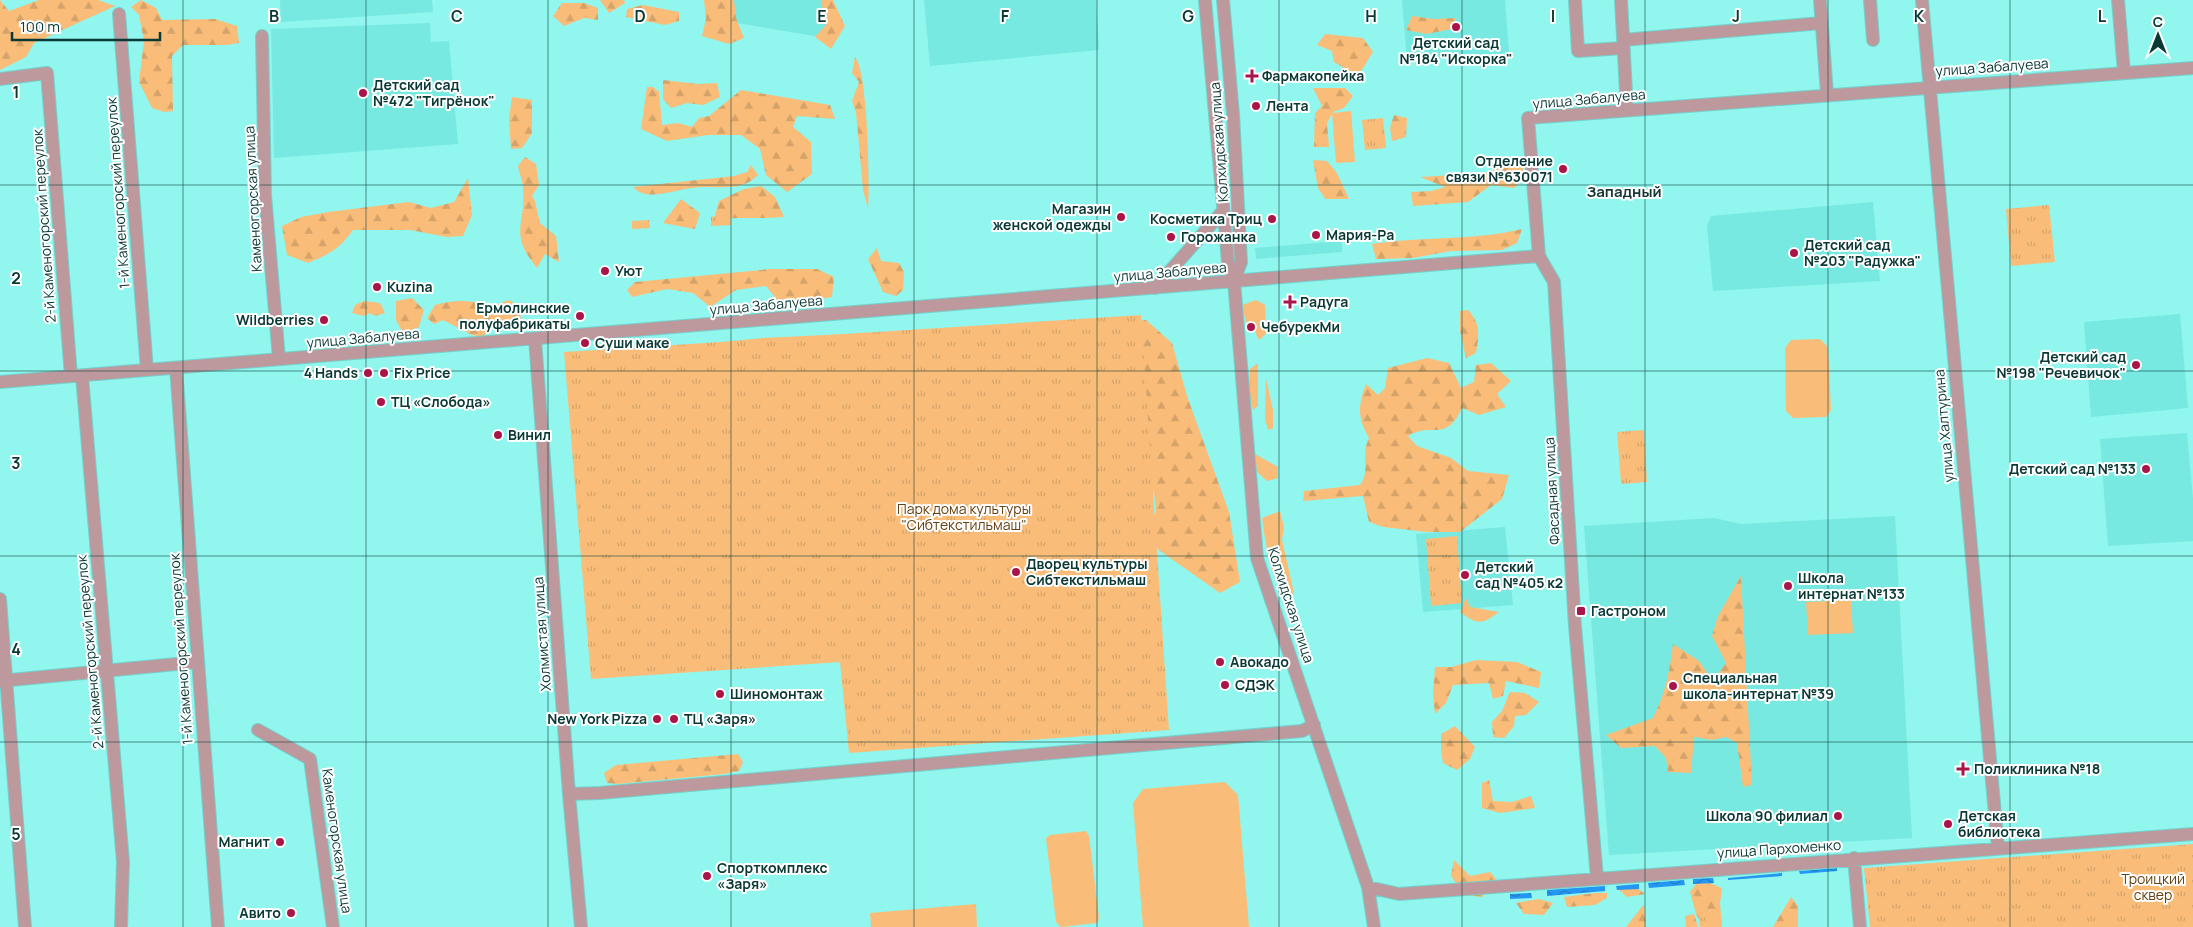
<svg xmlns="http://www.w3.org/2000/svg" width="2193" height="927" font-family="Manrope,sans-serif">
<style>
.built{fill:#77e9e0}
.grass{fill:#fabd79}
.forest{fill:url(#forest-firs)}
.park{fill:url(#park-tufts)}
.water{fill:url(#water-waves)}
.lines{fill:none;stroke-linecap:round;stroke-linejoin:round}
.minor-casing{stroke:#75d0c9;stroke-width:14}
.minor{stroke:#bd999e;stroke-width:12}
.grid{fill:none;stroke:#093835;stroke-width:1;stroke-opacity:0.55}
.poi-dot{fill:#a91548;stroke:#fff;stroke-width:2}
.labels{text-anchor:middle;stroke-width:4;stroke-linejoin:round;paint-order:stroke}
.poi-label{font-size:14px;font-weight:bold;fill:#093835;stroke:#fff;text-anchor:start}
.street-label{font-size:14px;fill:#093835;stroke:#fff}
.park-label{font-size:14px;fill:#664212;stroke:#fff}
.neighbourhood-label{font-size:15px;font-weight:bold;fill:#153633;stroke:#fff}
.grid-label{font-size:16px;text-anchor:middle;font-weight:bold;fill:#093835;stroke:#fff;stroke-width:4;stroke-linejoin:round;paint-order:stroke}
</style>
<defs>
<pattern id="forest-firs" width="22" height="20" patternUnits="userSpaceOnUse" patternTransform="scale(1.25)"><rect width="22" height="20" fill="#fabd79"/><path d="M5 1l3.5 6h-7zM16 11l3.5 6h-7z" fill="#d5a369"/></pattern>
<pattern id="park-tufts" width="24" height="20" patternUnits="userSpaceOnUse" patternTransform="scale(1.25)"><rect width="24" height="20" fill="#fabd79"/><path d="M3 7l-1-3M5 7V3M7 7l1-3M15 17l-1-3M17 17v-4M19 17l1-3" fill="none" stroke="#d5a369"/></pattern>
<pattern id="water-waves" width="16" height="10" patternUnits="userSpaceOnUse" patternTransform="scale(1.25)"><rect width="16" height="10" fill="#2497f4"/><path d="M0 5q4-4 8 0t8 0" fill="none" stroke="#1d7cc6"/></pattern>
</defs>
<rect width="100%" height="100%" fill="#90f6ee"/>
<path class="built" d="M280,0H432L433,12L281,22Z
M717,0H829L833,39L719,20Z
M924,0H1096L1099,50L930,66Z
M1402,0H1505L1509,53L1407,60Z
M430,23L431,42L449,41L458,144L274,158L271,29Z
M1873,202L1880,281L1713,291L1707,226L1711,216Z
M1342,241V252L1256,259L1255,248Z
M2180,314L2188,408L2091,417L2084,322Z
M2187,433L2193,499V541L2108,546L2100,439Z
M1895,516L1912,838L1609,855L1584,526L1714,518L1741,524Z
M1505,527L1513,605L1423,612L1416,534Z"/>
<path class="grass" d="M1351,111L1355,162L1336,163L1332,113Z
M1256,300L1265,305L1266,334L1259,340L1256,334L1255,324L1246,322L1242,305Z
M1820,339L1828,347L1831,410L1826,417L1793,418L1786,411L1785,348L1791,340Z
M1258,363V406L1253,410L1249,394L1250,369Z
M1266,379L1273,410V428L1268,430L1265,418Z
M1255,454L1278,467V478L1267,481L1257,472Z
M1280,511L1284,527L1282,540L1294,593L1285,598C1270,573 1266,547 1262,518Z
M1466,598L1470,607L1499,612C1482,625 1477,625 1460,612Z
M1851,600L1853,633L1808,635L1806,602Z
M1225,782L1238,795L1249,927H1143L1133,803L1143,789Z
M1086,831L1089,836L1099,918L1097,923L1061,927L1056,922L1046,838L1050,835Z
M976,904L977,927H871L870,913Z"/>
<path class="forest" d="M0,0L9,11L39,0H98L115,6L34,43L26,57L0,70Z
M141,0L156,8L162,20L215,19L237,26L239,43L227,45H183L172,56L173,111L164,112L152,108L139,82L144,41L139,15L131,7Z
M600,0H624L625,3L609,13Z
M704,0H734L736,18L744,38L729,44L702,36L706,19Z
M821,0H833L845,26L831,49L815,37L826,25Z
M562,3H584L598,8V20L584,18L564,26L553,16Z
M643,5L679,12V21L665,25L626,17L627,9Z
M1412,16L1433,19L1456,18L1452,29L1426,34L1406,30Z
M1325,34L1363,38L1373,52L1358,76L1334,62L1332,51L1317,45Z
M855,57C868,72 870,184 868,209L863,190L856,112L852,101L859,82L852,73Z
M663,80L698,84L717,83L720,97L703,105L687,103L671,108L663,99Z
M647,87H653L659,92L662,125L678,123L692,127L699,118L709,116L741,90L830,105L835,119L797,116L793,127L811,142L812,174L787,192L766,175L760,149L741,135H708L667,141L641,129Z
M1313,88H1345L1353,96L1344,108L1333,112L1327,123L1329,147H1314L1315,113L1322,106Z
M512,97L532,100V133L522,148L511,149L509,119Z
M1394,115L1407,118L1406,137L1392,141L1390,128Z
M525,157L536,164L539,185L532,196L535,201L540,223L556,236L559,262L545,254L537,268C508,233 526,226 523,189C523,181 519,173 518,166Z
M1313,160L1327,161L1337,173L1349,199H1325L1318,188Z
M1522,161L1524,179L1514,188L1491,185L1468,202L1413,206L1411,192L1431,191L1445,187L1420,177L1485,173Z
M751,165L758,175C740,194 715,184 692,188C679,189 655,198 642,193C639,192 635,189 633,187L734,176L747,172Z
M468,178L472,215L463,236L447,237L410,230H353C339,250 329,254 308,263L287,255L282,226L301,217L328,212L409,202L431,208L454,202Z
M761,186L775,197L784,217C760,219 738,217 714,219L719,201L744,189Z
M681,199L700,213L695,229L663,223Z
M1522,229L1517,243L1502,250L1451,251L1413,258L1376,259L1372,244C1421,236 1473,241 1522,229Z
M877,248L881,261L899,263L904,272L903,290L896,296L883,292L868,259Z
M771,269H817L834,277L832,297L782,306L766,286L736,290L710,307L693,293L667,289L632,297L627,290L635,282Z
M412,298L424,310L419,327L403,333L396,320V301Z
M509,300L519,306L521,320L511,331L495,327L488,330L483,337L472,335L443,320L434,324L427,318L435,305C454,300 471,299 490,307Z
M364,301L380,303L385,313L375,316L370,313L364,316L352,313L355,305Z
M1468,310C1481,324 1479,335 1476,353L1466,358L1460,331V311Z
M1146,320L1172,343L1187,396L1229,512L1240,582L1220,593L1156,548L1149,524L1156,512L1154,492L1130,481L818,393L578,357L762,338Z
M1427,358L1449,363L1461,388L1474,382L1476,365L1491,363L1511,381L1497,394L1506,407L1479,415L1462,408C1445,444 1432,421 1408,436L1417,446L1451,458L1468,471L1509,475L1502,499L1460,532H1427L1383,527L1369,522L1363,496L1303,501L1304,491L1360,485C1371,470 1360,457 1369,438C1357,418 1358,405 1366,384L1378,395L1385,388L1388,368Z
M1741,576L1752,785L1743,787L1737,743L1726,737L1712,740L1694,737L1691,773L1668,772L1666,758L1655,746L1621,748L1606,735L1653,718C1665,694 1670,671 1673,644L1699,661L1713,681L1726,663L1712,636L1718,616Z
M1476,660L1517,662L1541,672L1539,688L1506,681L1503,696L1493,699L1489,683L1453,685L1446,703L1435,714L1433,694L1435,667H1451Z
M1510,692L1525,693L1539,702L1526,715L1515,716L1514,726L1504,738L1493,737L1492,722L1502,711Z
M1455,726L1475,747L1470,759L1457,770L1443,763L1441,751V734Z
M738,754L743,762L739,771L724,774L617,784L607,783L604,773L616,765Z
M1489,780L1493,801L1512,802L1531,796L1535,808L1500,813L1482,808V783Z
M1454,860L1470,876L1490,872L1496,879L1482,897L1464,895L1451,876Z
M1700,879L1722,888L1720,903L1722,927H1704L1696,914L1690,892Z
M1636,887L1645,894L1627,897L1617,888Z
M1595,893H1607V898L1595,905L1567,907L1564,897Z
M1791,897L1798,906V927H1773Z
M1539,899L1553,903L1544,915L1524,914L1516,903Z
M1644,904L1646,927H1626Z
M1694,914L1698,927H1686L1685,916Z"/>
<path class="park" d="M1383,118L1386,148L1365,150L1362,120Z
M2049,205L2055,262L2011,266L2006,209Z
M730,214L731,225L711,226V217Z
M649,220L650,228L632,229V221Z
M1141,315L1169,730L849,753L840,662L591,679L564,352Z
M1644,430L1647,482L1621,484L1617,432Z
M1457,536L1462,603L1431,606L1426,539Z
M2193,844V927H1870L1864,868Z
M1712,917L1713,927H1700L1699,918Z"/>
<path class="water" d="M1837,868V871L1800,874L1799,871Z
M1782,873V876L1728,880V878Z
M1713,878L1714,883L1693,884V879Z
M1684,880L1685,885L1649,888L1648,883Z
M1639,884V889L1617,890L1616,886Z
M1605,886V891L1547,896V890Z
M1531,893L1532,898L1510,899V894Z"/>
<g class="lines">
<defs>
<path id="minor" d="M1205,0L1228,262L1234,281L1257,558L1368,887L1374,927
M1223,0L1233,114L1241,262L1234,281
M1575,0L1578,51L1623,48
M1621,0L1627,110
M1820,0L1827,94
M1870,0L1873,40
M1922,0L1998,848
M2118,0L2124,73
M119,14L147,370
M262,36L265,195L279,359
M1623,40L1822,23
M0,79L47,73L71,376
M1155,288L1223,211
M535,339L569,794L581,927
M176,368L218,927
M82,376L123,862L121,927
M0,382L1539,256
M0,599L25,927
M0,681L197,662
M258,730L310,759L333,927
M569,794L600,793L1302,731L1314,725
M1854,858L1860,927
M1597,878L1575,626L1554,282L1539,256L1528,118L2193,68
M1368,887L1399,894L2193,834"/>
</defs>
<use href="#minor" class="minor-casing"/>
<use href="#minor" class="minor"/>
</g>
<path class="grid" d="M183,0V927M366,0V927M548,0V927M731,0V927M914,0V927M1097,0V927M1279,0V927M1462,0V927M1645,0V927M1828,0V927M2010,0V927M0,185H2193M0,371H2193M0,556H2193M0,742H2193"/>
<g class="poi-dot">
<circle cx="1456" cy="27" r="5"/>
<path d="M1249.5 68.5h5v5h5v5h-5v5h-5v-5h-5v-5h5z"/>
<circle cx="363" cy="93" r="5"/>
<circle cx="1256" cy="106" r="5"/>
<circle cx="1563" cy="169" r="5"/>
<circle cx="1121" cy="217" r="5"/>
<circle cx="1272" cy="219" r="5"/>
<circle cx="1316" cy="235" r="5"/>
<circle cx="1171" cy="237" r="5"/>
<circle cx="1794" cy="253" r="5"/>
<circle cx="605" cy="271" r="5"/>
<circle cx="377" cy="287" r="5"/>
<path d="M1287.5 294.5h5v5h5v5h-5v5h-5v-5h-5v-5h5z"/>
<circle cx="580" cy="316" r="5"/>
<circle cx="324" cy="320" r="5"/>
<circle cx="1251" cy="327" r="5"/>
<circle cx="585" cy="343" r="5"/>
<circle cx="2136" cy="365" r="5"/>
<circle cx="368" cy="373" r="5"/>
<circle cx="384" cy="373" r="5"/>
<circle cx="381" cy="402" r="5"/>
<circle cx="498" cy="435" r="5"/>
<circle cx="2146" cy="469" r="5"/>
<circle cx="1016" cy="572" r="5"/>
<circle cx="1465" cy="575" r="5"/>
<circle cx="1788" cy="586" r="5"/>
<rect x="1576" y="606" width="10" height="10" rx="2.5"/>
<circle cx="1220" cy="662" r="5"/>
<circle cx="1225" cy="685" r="5"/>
<circle cx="1673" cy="686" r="5"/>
<circle cx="720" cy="694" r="5"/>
<circle cx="657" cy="719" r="5"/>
<circle cx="674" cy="719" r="5"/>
<path d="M1960.5 761.5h5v5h5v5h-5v5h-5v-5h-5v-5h5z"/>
<circle cx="1838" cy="816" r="5"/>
<circle cx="1948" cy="824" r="5"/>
<circle cx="280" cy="842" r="5"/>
<circle cx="707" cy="876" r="5"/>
<circle cx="291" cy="913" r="5"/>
</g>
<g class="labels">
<g class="poi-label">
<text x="1456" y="48" text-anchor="middle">Детский сад<tspan x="1456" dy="16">№184 "Искорка"</tspan></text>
<text x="1262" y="81">Фармакопейка</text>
<text x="373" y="90">Детский сад<tspan x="373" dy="16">№472 "Тигрёнок"</tspan></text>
<text x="1266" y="111">Лента</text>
<text x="1553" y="166" text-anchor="end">Отделение<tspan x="1553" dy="16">связи №630071</tspan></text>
<text x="1111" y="214" text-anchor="end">Магазин<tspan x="1111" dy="16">женской одежды</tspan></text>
<text x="1262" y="224" text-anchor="end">Косметика Триц</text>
<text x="1326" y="240">Мария-Ра</text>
<text x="1181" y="242">Горожанка</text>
<text x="1804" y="250">Детский сад<tspan x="1804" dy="16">№203 "Радужка"</tspan></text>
<text x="615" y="276">Уют</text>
<text x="387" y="292">Kuzina</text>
<text x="1300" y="307">Радуга</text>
<text x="570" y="313" text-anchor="end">Ермолинские<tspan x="570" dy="16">полуфабрикаты</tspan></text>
<text x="314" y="325" text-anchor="end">Wildberries</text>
<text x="1261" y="332">ЧебурекМи</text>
<text x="595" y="348">Суши маке</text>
<text x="2126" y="362" text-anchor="end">Детский сад<tspan x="2126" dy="16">№198 "Речевичок"</tspan></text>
<text x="358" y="378" text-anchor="end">4 Hands</text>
<text x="394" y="378">Fix Price</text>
<text x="391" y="407">ТЦ «Слобода»</text>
<text x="508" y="440">Винил</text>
<text x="2136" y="474" text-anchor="end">Детский сад №133</text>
<text x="1026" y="569">Дворец культуры<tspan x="1026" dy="16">Сибтекстильмаш</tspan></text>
<text x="1475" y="572">Детский<tspan x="1475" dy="16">сад №405 к2</tspan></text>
<text x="1798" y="583">Школа<tspan x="1798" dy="16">интернат №133</tspan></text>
<text x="1591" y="616">Гастроном</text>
<text x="1230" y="667">Авокадо</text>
<text x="1683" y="683">Специальная<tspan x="1683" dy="16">школа-интернат №39</tspan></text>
<text x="1235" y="690">СДЭК</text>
<text x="730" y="699">Шиномонтаж</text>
<text x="647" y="724" text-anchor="end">New York Pizza</text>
<text x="684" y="724">ТЦ «Заря»</text>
<text x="1974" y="774">Поликлиника №18</text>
<text x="1828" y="821" text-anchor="end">Школа 90 филиал</text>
<text x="1958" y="821">Детская<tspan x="1958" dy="16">библиотека</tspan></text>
<text x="270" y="847" text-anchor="end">Магнит</text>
<text x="717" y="873">Спорткомплекс<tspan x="717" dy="16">«Заря»</tspan></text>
<text x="281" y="918" text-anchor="end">Авито</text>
</g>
<g class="street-label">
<text transform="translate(1992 67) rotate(-4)" y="5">улица Забалуева</text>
<text transform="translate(1589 99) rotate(-5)" y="5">улица Забалуева</text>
<text transform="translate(1219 142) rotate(-94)" y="5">Колхидская улица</text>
<text transform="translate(118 193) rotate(-94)" y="5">1-й Каменогорский переулок</text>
<text transform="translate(253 199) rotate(-93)" y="5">Каменогорская улица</text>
<text transform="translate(44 226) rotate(-94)" y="5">2-й Каменогорский переулок</text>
<text transform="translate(1170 272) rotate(-5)" y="5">улица Забалуева</text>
<text transform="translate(766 305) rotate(-5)" y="5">улица Забалуева</text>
<text transform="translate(363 338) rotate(-5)" y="5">улица Забалуева</text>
<text transform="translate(1944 426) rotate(-95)" y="5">улица Халтурина</text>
<text transform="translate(1552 491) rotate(-93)" y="5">Фасадная улица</text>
<text transform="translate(1291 605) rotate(72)" y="5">Колхидская улица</text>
<text transform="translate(542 634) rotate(-94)" y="5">Холмистая улица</text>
<text transform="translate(181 649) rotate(-94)" y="5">1-й Каменогорский переулок</text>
<text transform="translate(90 652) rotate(-95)" y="5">2-й Каменогорский переулок</text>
<text transform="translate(337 841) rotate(82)" y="5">Каменогорская улица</text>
<text transform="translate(1779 849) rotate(-4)" y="5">улица Пархоменко</text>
</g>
<g class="park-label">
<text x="964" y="514">Парк дома культуры<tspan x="964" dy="16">"Сибтекстильмаш"</tspan></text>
<text x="2153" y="884">Троицкий<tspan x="2153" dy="16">сквер</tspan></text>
</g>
<g class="neighbourhood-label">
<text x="1624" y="197">Западный</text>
</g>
</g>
<g class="grid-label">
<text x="274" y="22">B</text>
<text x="457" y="22">C</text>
<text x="640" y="22">D</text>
<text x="822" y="22">E</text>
<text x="1005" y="22">F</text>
<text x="1188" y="22">G</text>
<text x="1371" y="22">H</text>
<text x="1553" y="22">I</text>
<text x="1736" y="22">J</text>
<text x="1919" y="22">K</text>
<text x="2102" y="22">L</text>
<text x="16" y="98">1</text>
<text x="16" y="284">2</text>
<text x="16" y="469">3</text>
<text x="16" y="655">4</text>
<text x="16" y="840">5</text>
</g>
<g transform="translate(2158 35)" stroke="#ffffff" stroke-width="4" paint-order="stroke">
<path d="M0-4L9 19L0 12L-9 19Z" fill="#093835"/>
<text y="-8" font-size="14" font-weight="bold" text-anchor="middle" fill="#093835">С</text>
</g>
<path d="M12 32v8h148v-8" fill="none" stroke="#093835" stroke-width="2.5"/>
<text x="20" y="32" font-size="15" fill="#093835" stroke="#ffffff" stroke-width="4" paint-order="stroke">100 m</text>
</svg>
